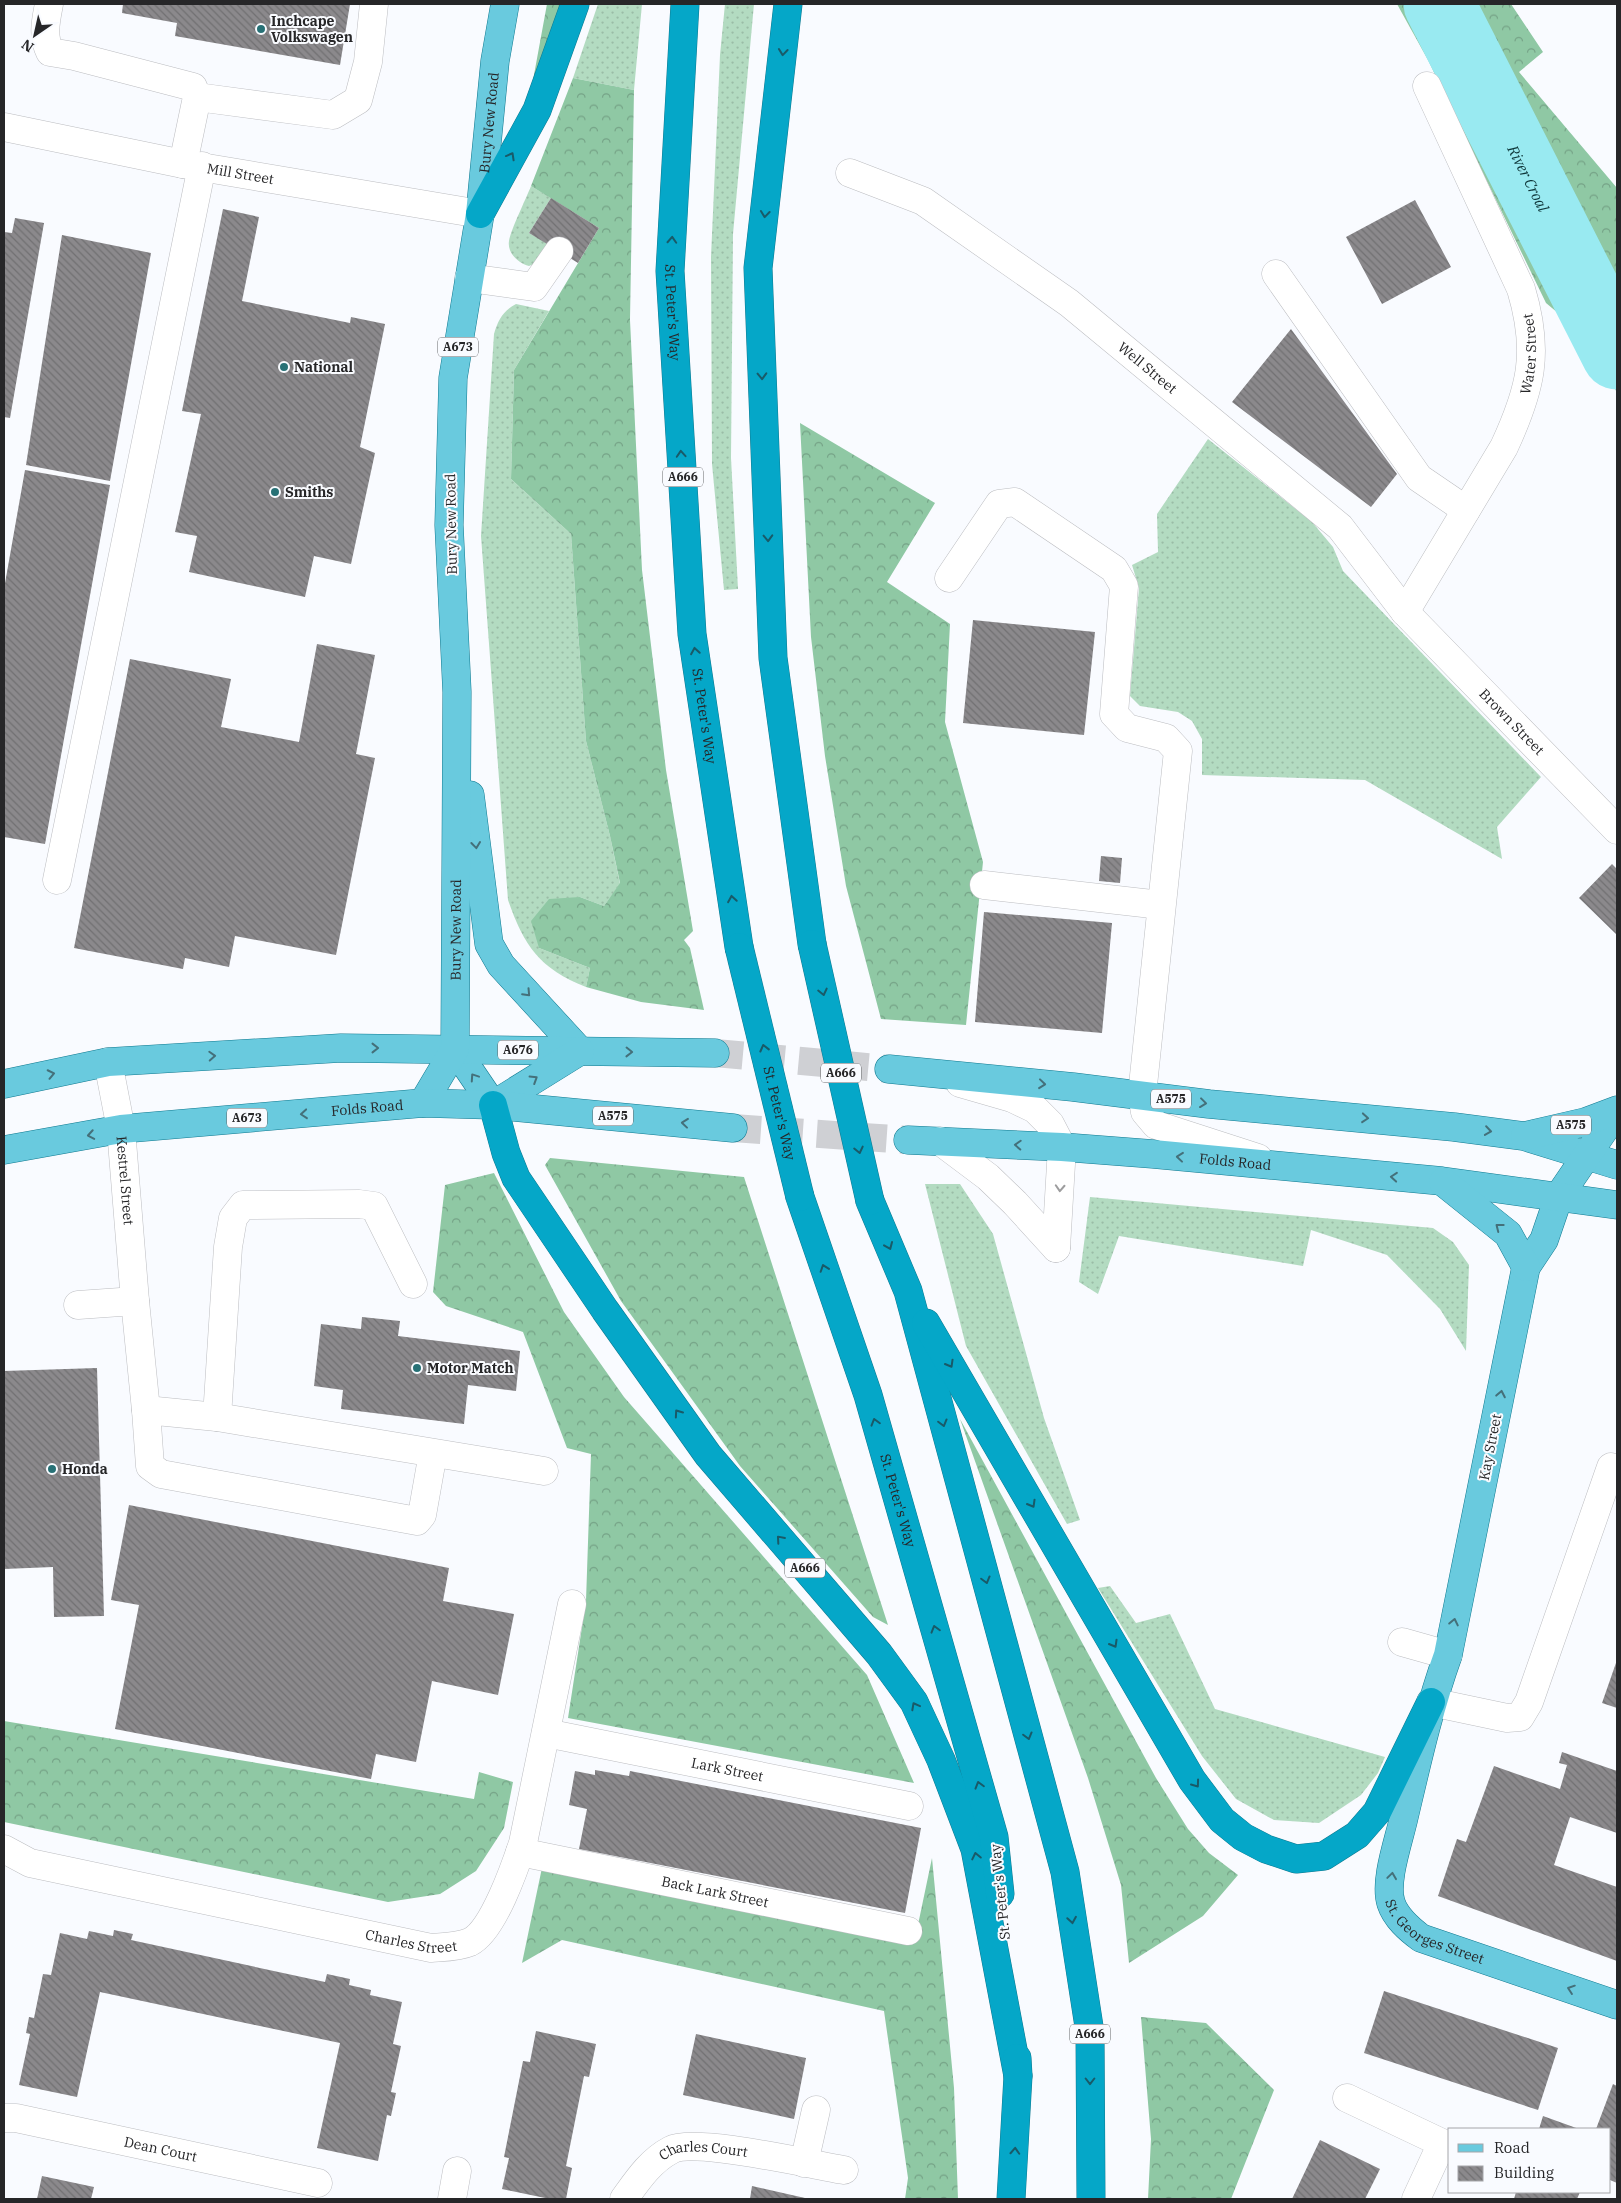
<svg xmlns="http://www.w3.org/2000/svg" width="1621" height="2203" font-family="'IBM Plex Serif',serif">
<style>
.grass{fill:url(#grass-dots)}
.forest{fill:url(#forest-crowns)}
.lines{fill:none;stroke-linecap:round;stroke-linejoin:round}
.river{stroke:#99eaf1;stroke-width:71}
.building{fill:url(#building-back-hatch)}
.major-tunnel{stroke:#cfd0d4;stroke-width:28;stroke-dasharray:28 14;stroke-linecap:butt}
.minor-casing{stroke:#bcbdc1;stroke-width:29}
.major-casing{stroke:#117a90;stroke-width:29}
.highway-casing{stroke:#117a90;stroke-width:29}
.minor{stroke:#fff;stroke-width:28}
.major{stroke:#69cade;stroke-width:28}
.highway{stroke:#05a7c8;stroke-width:28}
.highway-bridge-casing{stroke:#117a90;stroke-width:29;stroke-linecap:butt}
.highway-bridge{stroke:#05a7c8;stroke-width:28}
.oneway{stroke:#195a68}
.oneway2{stroke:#44707a}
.oneway3{stroke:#9d9d9e}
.poi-dot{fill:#277176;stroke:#f9fbff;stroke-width:2}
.labels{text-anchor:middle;stroke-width:4;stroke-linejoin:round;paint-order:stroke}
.shield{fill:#f9fbff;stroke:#656668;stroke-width:1}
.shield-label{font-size:12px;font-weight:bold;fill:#262628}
.poi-label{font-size:14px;font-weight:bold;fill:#262628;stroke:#f9fbff;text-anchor:start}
.street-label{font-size:14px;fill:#262628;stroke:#f9fbff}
.water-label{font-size:15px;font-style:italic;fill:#0f373a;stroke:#f9fbff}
</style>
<defs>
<pattern id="grass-dots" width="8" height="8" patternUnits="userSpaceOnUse" patternTransform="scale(1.25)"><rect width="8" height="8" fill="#b3dbc1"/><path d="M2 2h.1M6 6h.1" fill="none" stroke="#9abca6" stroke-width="1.8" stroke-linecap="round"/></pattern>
<pattern id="forest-crowns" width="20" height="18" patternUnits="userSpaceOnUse" patternTransform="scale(1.25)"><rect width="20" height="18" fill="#8fc8a4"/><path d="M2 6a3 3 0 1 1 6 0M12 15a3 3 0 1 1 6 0" fill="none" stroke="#75a286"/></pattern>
<pattern id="building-back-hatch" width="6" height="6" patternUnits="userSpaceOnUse" patternTransform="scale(1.25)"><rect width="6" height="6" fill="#8b898c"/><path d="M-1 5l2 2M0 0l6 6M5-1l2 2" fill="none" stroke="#717072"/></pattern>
</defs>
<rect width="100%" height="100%" fill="#f9fbff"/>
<path class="grass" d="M598,4H642L634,90L573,78Z
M725,4H754L733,234L731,458L738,589L724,590L712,464L711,257L720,55Z
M531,186L551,198L529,233L548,244L534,264L529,266C518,263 507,253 509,241C511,229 526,199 531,186Z
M516,304L549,311L514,370L511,479L571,534L586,741L610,836L620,884L604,906L580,897L539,948L590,968L586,987C540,969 524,946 508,900L481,536L494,334C498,320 503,311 516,304Z
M1208,439L1312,522L1333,547L1343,571L1541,777L1497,827L1502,859L1365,780L1202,775V739L1192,721L1178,712L1140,706L1130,696L1139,588L1132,565L1158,552L1157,514Z
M925,1184H960L993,1234L1044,1418L1080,1520L1067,1524L966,1346Z
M1090,1197L1433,1228L1453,1242L1469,1265L1466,1351L1440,1309L1387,1255L1311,1230L1303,1266L1119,1236L1098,1294L1079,1282Z
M1110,1586L1136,1623L1170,1614L1215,1709L1385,1757L1378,1773L1361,1795L1319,1823L1274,1820L1236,1799L1202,1756L1098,1588Z"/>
<path class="forest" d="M547,4H569L529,102Z
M1397,4H1511L1543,52L1519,72L1617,188V393L1594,343L1546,303L1428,60Z
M573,78L634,90L630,320L642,570L666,770L693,931L684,940L690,948L704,1010L641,1002L586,987L590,968L539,948L531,921L549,899L580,897L604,906L620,883L610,836L586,741L571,534L511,479L514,370L599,228L531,186Z
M800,423L935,503L887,582L950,624L945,722L983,862L966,1025L881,1019L846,886L825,756L811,637Z
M550,1158L744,1177L888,1625L873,1617L740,1466L621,1301L545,1165Z
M494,1173L564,1312L624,1397L867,1675L914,1783L568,1718L586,1601L591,1454L567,1448L523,1332L446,1306L433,1292L445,1185Z
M960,1419L1156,1778L1188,1829L1209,1853L1238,1875L1203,1916L1129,1963L1121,1885L1088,1778Z
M4,1721L474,1799L479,1772L513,1782L504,1828L476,1871L440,1894L388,1902L4,1822Z
M932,1858L954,2088L958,2199H905L908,2178L884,2011L562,1940L522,1963L543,1863L915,1939Z
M1141,2017L1206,2023L1274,2090L1231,2199H1148L1151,2139Z"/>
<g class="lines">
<path class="river" id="s1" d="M1439,4L1617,354"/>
</g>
<path class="building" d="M123,4H350L340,65L175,36L177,23L122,13Z
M551,198L599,228L578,263L529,233Z
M1415,200L1451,267L1382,304L1346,237Z
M223,209L259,217L242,301L350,323L351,317L385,324L360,447L375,453L351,564L314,556L305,597L189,572L197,536L175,532L201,414L182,411Z
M15,218L44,223L10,418L4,417V232L12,233Z
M62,235L151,253L110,481L26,465Z
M1291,329L1397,474L1371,507L1232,402Z
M25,470L110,485L45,844L4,837V589Z
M973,620L1095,632L1084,735L963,723Z
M317,644L375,655L356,754L375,758L336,955L235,936L229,967L185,958L183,969L74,948L130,659L231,679L221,727L299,742Z
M1101,856L1122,858L1120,883L1099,881Z
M1612,864L1617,869V935L1579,898Z
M984,912L1112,923L1102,1033L975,1022Z
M362,1317L400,1321L398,1336L520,1351L516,1391L468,1385L464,1424L341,1409L343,1390L314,1386L321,1324L361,1329Z
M97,1368L104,1616L54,1617L53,1567L4,1569V1371Z
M129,1505L449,1568L443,1601L514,1614L498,1695L432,1681L416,1762L376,1754L371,1779L115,1729L139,1605L111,1600Z
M1617,1660V1708L1602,1703Z
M1562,1752L1617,1771V1833L1570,1817L1554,1865L1617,1887V1961L1438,1896L1457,1839L1466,1842L1494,1766L1560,1789L1567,1765L1559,1763Z
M595,1770L629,1776L630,1771L921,1828L905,1913L579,1849L587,1809L569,1805L575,1771L595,1775Z
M114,1930L133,1934L131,1940L325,1982L327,1974L350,1979L349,1985L371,1990L370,1995L402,2002L393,2044L401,2046L391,2092L396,2093L391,2116L387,2115L378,2161L317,2148L340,2043L100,1992L77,2097L19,2085L30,2034L26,2033L29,2017L34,2018L43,1974L51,1975L60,1933L87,1939L89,1931L113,1936Z
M1384,1991L1558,2048L1538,2110L1364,2053Z
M536,2031L596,2044L589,2077L584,2076L566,2166L572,2168L566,2199H550L502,2189L509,2158L504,2157L523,2061L530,2062Z
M696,2034L806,2058L794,2119L683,2095Z
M1613,2084L1617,2086V2183L1610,2180V2129H1596Z
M1543,2116L1579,2129H1539Z
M1320,2140L1380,2169L1365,2199H1292Z
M42,2176L94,2187L91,2199H37Z
M752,2186L805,2198V2199H750Z
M1516,2192H1580L1577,2199H1514Z"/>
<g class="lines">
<path class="major-tunnel" d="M715,1053L889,1069
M733,1128L908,1140"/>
<defs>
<g id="minor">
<path d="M49,4C46,20 42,36 50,52L74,56L193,87L197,97L183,164"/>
<path d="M197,97L333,115L358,100L368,62L374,4"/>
<path id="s2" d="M4,127L183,164L480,214"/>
<path id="s3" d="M850,173L923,201L1069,303L1340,527L1405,612L1617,830"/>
<path d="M1276,274L1419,478L1466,510"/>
<path d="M469,278L534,287L559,251"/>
<path d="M949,578L999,504L1015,502L1114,569L1124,586L1114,714L1127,728L1166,738L1178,751L1142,1095L1145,1112L1156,1125L1258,1158"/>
<path id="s4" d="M1405,612L1504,447C1531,389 1540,352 1521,289L1427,86"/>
<path d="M57,880L202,166"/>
<path d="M984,885L1161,905"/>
<path id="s5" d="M108,1062L121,1129L135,1301L146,1410"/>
<path d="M960,1083L1012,1098L1035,1109L1050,1124L1062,1147L1056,1248"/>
<path d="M940,1141L988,1177L1015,1203L1056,1248"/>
<path d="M78,1305L135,1301"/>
<path d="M217,1417L228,1247L233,1218L243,1205L359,1204L374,1206L413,1284"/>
<path d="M433,1453L422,1515L417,1521L161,1474L150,1466L146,1410L217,1417L544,1471"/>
<path d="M1402,1642L1448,1655"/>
<path d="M1431,1702L1507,1718L1520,1717L1529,1702L1611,1467"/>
<path id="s6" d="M546,1733L909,1806"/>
<path id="s7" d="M4,1849L30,1863L431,1948C444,1947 458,1947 470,1942C493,1931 515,1867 523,1843L572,1604"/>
<path id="s8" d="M520,1852L908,1931"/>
<path d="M1347,2098L1442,2143L1416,2199"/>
<path id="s9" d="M4,2118H16L318,2183"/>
<path d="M804,2163L816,2110"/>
<path d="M452,2199L457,2171"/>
<path id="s10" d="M624,2199C637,2181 650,2161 671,2150C694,2137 813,2165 844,2170"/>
</g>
<g id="major">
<path d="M470,795L489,944L501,965L580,1051"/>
<path d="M455,1049L493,1105"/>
<path d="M889,1069L1073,1087L1209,1104L1454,1127L1523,1136L1617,1165"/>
<path d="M4,1084L108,1062L341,1048L715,1053"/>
<path id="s11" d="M423,1103L455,1049L457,692L449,525L453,378L480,214L495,61L505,4"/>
<path d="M493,1105L580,1051"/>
<path id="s12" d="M1617,1111L1559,1196L1544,1240L1526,1267L1448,1655C1429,1708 1417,1762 1404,1817C1399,1840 1384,1881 1391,1903C1396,1918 1409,1929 1421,1938L1617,2005"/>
<path d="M1525,1136L1585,1122L1617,1110"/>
<path id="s13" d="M908,1140L1062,1147L1153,1154L1442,1181L1617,1205"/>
<path id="s14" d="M4,1150L121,1129L423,1103L493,1105L733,1128"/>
<path d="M1443,1182L1508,1234L1526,1267"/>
</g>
<g id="highway">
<path id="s15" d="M685,4L670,271L692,634L739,947"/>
<path d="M788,4L758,268L773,658L812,944"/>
<path d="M480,214L537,110L575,4"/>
<path d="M493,1105L506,1153L516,1178L605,1310L708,1455L879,1654L914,1702L941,1760L975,1849L1018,2076"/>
<path id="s16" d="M800,1197L868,1395L994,1837L1000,1894"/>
<path d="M870,1201L908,1291L1065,1872L1090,2033L1091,2199"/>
<path d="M926,1323L1192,1780L1222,1820L1243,1837L1266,1849L1296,1859L1324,1856L1357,1835L1377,1812L1431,1702"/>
<path d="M1011,2199L1018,2076L1017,2058"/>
</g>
</defs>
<use href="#minor" class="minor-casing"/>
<use href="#major" class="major-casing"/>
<use href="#highway" class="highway-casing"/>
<use href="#minor" class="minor"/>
<use href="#major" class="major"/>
<use href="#highway" class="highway"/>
<defs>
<g id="highway-bridge">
<path d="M812,944L870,1201"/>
<path id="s17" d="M739,947L800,1197"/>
</g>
</defs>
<use href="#highway-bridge" class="highway-bridge-casing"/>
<use href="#highway-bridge" class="highway-bridge"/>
</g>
<defs><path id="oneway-chevron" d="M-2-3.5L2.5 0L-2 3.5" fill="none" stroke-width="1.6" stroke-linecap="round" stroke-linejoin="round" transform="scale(1.25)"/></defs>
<g class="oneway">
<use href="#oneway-chevron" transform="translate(783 52) rotate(96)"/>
<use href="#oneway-chevron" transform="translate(511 156) rotate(-61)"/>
<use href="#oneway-chevron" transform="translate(765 214) rotate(96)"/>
<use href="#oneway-chevron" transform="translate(672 240) rotate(-87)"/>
<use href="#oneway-chevron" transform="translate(762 376) rotate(88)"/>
<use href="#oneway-chevron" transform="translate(681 454) rotate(-94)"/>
<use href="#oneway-chevron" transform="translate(768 538) rotate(88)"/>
<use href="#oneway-chevron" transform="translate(695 651) rotate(-99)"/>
<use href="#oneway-chevron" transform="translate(732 899) rotate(-99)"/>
<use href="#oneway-chevron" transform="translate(823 992) rotate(77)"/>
<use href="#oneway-chevron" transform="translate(764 1048) rotate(-104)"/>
<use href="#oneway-chevron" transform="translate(859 1150) rotate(77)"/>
<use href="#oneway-chevron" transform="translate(889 1246) rotate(67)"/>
<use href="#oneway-chevron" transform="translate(824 1268) rotate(-109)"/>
<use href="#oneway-chevron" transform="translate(950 1364) rotate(60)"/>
<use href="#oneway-chevron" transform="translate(678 1413) rotate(-125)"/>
<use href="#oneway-chevron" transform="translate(875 1422) rotate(-106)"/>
<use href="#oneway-chevron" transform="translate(943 1423) rotate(75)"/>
<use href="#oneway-chevron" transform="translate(1032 1504) rotate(60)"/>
<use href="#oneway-chevron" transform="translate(780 1539) rotate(-131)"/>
<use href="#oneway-chevron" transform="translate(986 1580) rotate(75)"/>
<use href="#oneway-chevron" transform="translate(935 1629) rotate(-106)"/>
<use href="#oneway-chevron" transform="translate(1114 1644) rotate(60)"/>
<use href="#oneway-chevron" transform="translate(915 1706) rotate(-118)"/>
<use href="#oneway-chevron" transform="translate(1028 1736) rotate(75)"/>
<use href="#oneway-chevron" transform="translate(1196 1784) rotate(54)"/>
<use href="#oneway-chevron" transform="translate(979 1785) rotate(-106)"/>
<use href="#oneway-chevron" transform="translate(976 1856) rotate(-102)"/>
<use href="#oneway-chevron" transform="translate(1072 1920) rotate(81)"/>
<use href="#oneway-chevron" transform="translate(1090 2081) rotate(90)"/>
<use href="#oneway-chevron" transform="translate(1015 2151) rotate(-87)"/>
</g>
<g class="oneway2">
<use href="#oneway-chevron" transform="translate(476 845) rotate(83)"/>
<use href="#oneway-chevron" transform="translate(527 993) rotate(47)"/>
<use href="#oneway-chevron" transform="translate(375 1048)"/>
<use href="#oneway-chevron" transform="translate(629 1052) rotate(1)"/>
<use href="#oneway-chevron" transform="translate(212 1056) rotate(-3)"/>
<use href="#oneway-chevron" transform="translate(51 1074) rotate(-12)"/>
<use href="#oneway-chevron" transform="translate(474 1077) rotate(-124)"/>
<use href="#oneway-chevron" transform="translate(534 1079) rotate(-32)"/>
<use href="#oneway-chevron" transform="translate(1042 1084) rotate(6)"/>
<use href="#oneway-chevron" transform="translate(1203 1103) rotate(7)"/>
<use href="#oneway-chevron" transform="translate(304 1114) rotate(175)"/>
<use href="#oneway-chevron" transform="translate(1365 1118) rotate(5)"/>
<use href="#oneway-chevron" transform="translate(685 1123) rotate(-174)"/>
<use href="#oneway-chevron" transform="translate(1488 1131) rotate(8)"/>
<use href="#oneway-chevron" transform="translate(91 1135) rotate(170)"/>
<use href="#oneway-chevron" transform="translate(1018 1145) rotate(-177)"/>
<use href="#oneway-chevron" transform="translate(1180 1157) rotate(-174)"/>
<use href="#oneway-chevron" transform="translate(1394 1177) rotate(-175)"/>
<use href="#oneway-chevron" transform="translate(1499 1227) rotate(-142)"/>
<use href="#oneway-chevron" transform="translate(1501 1394) rotate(-79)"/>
<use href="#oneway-chevron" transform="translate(1454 1622) rotate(-78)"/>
<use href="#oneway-chevron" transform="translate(1392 1876) rotate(-82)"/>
<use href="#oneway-chevron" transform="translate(1571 1989) rotate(-161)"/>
</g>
<use class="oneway3" href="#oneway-chevron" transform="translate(1060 1188) rotate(93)"/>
<g class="poi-dot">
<circle cx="261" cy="29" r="5"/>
<circle cx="284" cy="367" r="5"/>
<circle cx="275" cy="492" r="5"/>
<circle cx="417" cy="1368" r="5"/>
<circle cx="52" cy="1469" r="5"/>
</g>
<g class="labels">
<g class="shield">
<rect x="438" y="337.5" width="40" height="19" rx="4"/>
<rect x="663" y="467.5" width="40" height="19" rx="4"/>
<rect x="498" y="1040.5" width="40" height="19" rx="4"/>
<rect x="821" y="1063.5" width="40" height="19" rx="4"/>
<rect x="1151" y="1089.5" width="40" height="19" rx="4"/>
<rect x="593" y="1106.5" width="40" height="19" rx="4"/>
<rect x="227" y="1108.5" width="40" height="19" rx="4"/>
<rect x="1551" y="1115.5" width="40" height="19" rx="4"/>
<rect x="785" y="1558.5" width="40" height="19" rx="4"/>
<rect x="1070" y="2024.5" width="40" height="19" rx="4"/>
</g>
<g class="shield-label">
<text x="458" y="351">A673</text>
<text x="683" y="481">A666</text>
<text x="518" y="1054">A676</text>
<text x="841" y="1077">A666</text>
<text x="1171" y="1103">A575</text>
<text x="613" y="1120">A575</text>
<text x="247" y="1122">A673</text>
<text x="1571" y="1129">A575</text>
<text x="805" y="1572">A666</text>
<text x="1090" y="2038">A666</text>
</g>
<g class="poi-label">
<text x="271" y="26">Inchcape<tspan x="271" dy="16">Volkswagen</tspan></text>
<text x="294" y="372">National</text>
<text x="285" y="497">Smiths</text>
<text x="427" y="1373">Motor Match</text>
<text x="62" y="1474">Honda</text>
</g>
<g class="street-label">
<text dy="5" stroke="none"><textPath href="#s11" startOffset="992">Bury New Road</textPath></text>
<text dy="5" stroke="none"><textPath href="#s2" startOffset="241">Mill Street</textPath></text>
<text dy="5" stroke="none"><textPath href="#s15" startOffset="309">St. Peter's Way</textPath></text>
<text dy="5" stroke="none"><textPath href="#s4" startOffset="290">Water Street</textPath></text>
<text dy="5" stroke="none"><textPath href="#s3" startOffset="358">Well Street</textPath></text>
<text transform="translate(451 524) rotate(-91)" y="5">Bury New Road</text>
<text dy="5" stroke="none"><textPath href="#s15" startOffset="714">St. Peter's Way</textPath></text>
<text dy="5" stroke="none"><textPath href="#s3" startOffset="868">Brown Street</textPath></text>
<text dy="5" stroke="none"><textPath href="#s11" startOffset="182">Bury New Road</textPath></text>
<text dy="5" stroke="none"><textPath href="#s14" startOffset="366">Folds Road</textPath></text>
<text dy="5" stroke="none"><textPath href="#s17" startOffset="171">St. Peter's Way</textPath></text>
<text dy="5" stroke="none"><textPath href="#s13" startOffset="328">Folds Road</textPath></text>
<text dy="5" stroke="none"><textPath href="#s5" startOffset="120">Kestrel Street</textPath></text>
<text transform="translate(1490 1447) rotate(-79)" y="5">Kay Street</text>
<text dy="5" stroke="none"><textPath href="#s16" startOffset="319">St. Peter's Way</textPath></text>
<text dy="5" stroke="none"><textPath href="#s6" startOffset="185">Lark Street</textPath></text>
<text dy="5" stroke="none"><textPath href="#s8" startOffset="199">Back Lark Street</textPath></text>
<text transform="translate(1000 1892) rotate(-96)" y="5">St. Peter's Way</text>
<text dy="5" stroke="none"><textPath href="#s12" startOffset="888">St. Georges Street</textPath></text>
<text dy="5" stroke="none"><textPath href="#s7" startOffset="419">Charles Street</textPath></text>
<text dy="5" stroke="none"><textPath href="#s9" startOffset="160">Dean Court</textPath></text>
<text dy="5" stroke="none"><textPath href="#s10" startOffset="101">Charles Court</textPath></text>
</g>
<g class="water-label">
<text dy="5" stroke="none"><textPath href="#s1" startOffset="196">River Croal</textPath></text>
</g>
</g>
<rect width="1621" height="2203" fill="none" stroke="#262628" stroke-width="10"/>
<rect x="1448" y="2128" width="162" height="65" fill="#f9fbff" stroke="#a5a6a9"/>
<rect x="1458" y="2144" width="25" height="8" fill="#69cade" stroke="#a5a6a9"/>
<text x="1494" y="2153" font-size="15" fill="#262628">Road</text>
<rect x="1458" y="2166" width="25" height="15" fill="url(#building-back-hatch)" stroke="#a5a6a9"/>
<text x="1494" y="2178" font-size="15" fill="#262628">Building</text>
<g transform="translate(35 35) rotate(214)" stroke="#f9fbff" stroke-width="4" paint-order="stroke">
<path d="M0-4L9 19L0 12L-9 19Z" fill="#262628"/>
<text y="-8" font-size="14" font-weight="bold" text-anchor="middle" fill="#262628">N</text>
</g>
</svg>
